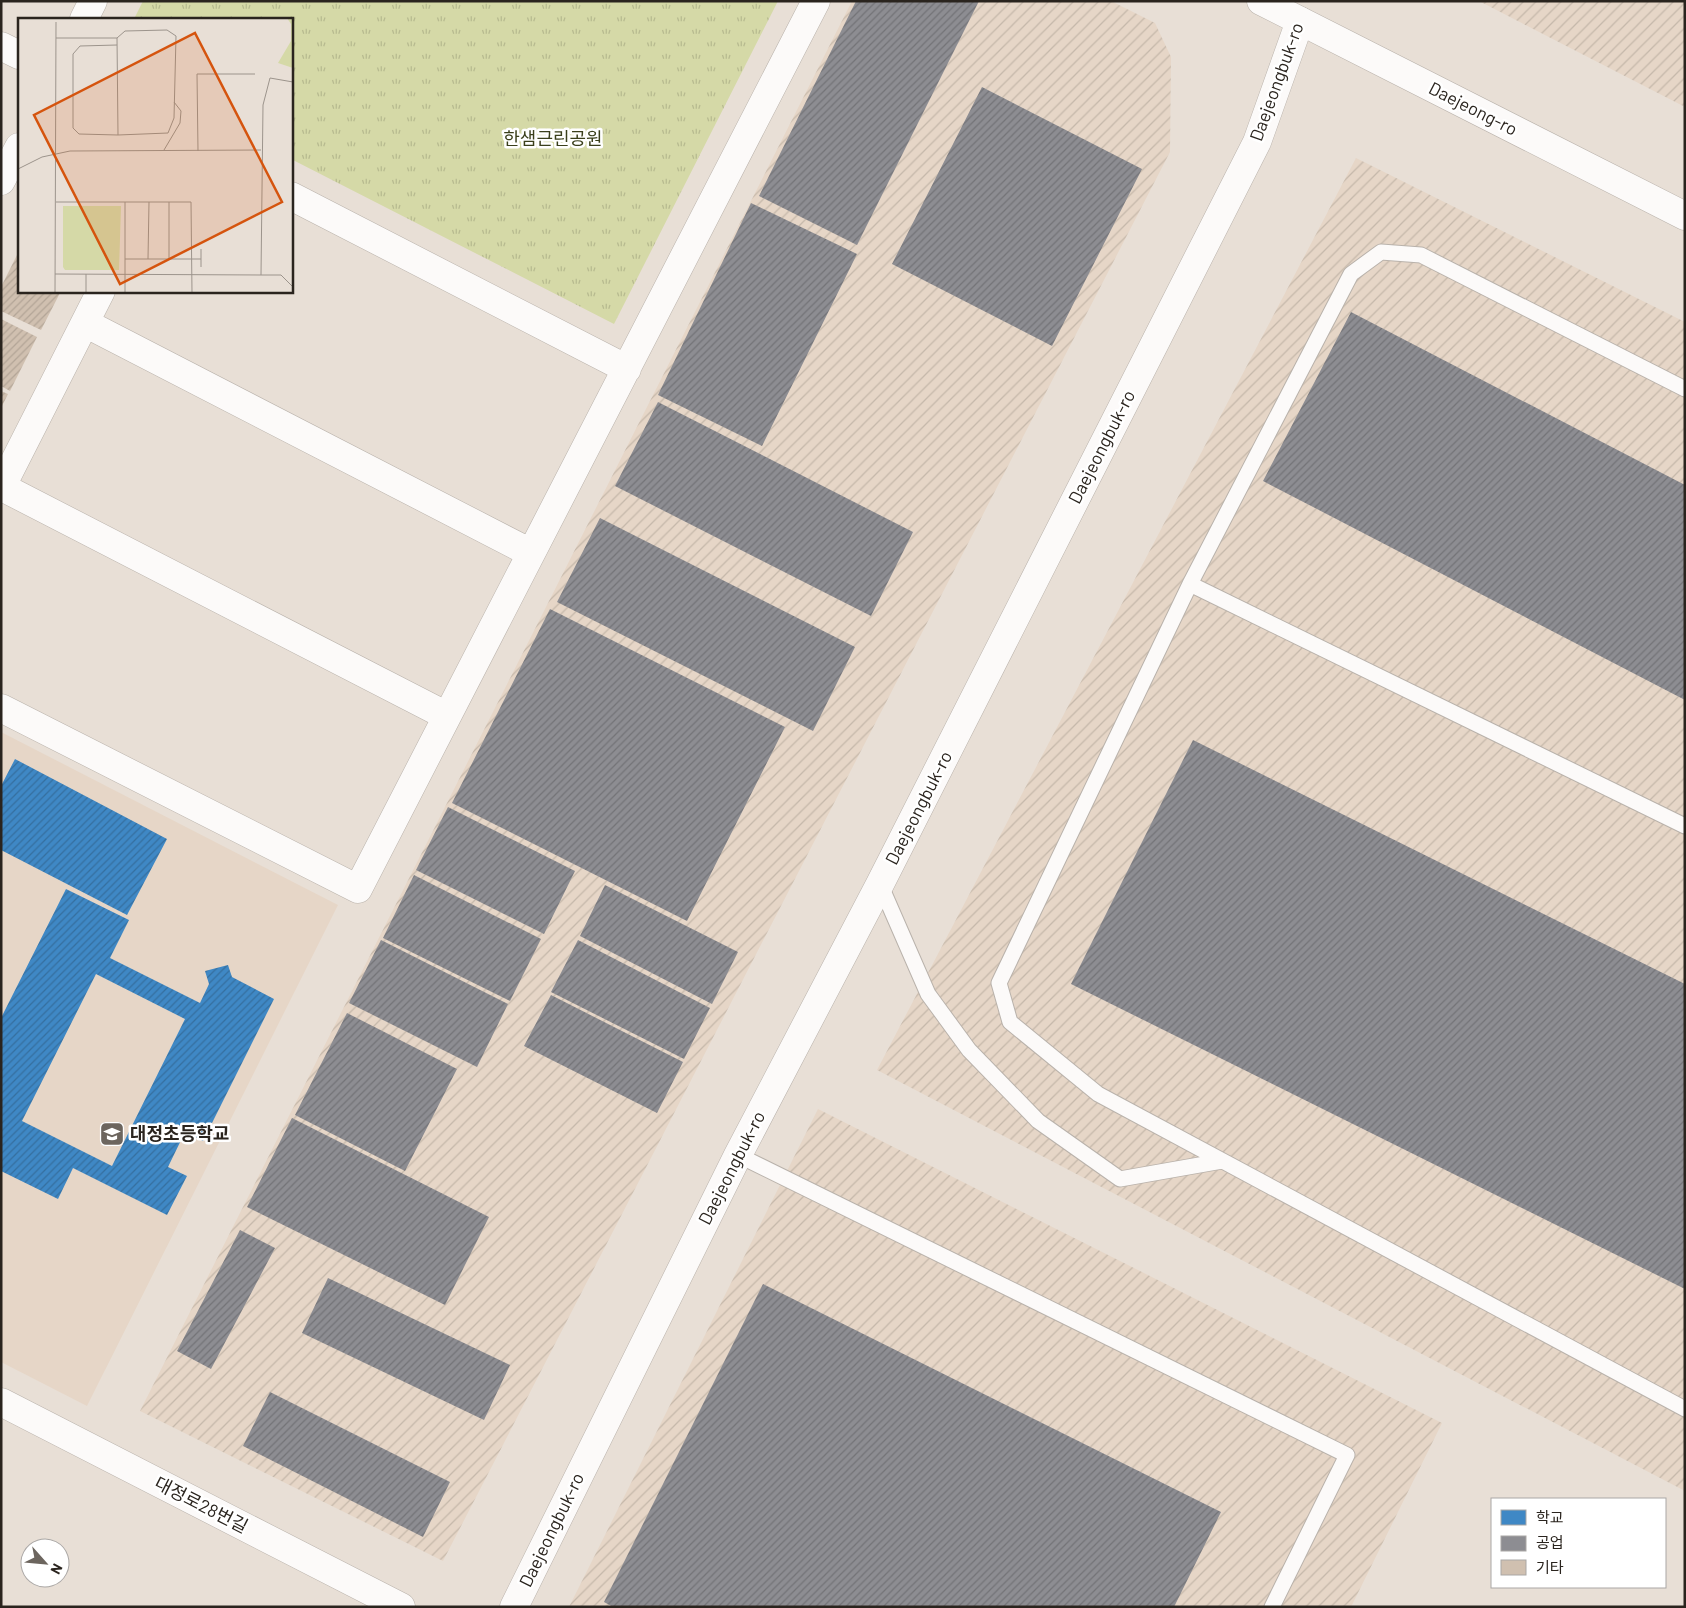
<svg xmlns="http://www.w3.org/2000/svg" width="1686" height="1608" font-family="Barlow,'Noto Sans KR',sans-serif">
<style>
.built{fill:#e6d6c7}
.industrial{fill:url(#industrial-furrows)}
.park{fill:url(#park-tufts)}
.schools{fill:url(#schools-hatch);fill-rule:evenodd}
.industry{fill:url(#industry-hatch)}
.building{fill:url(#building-hatch)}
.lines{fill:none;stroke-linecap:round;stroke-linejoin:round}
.lane-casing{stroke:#b9b2ab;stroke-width:17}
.street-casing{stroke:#b9b2ab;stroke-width:29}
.secondary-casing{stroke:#b9b2ab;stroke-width:29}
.lane{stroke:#fcfaf9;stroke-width:15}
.street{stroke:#fcfaf9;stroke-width:28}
.secondary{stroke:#fcfaf9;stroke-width:28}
.labels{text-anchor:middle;stroke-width:5;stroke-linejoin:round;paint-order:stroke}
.street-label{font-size:18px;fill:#2a241e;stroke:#fff}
.park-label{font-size:18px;fill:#3a3f1b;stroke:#fff}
.poi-label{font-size:18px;font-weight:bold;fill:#2a241e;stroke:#fff;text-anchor:start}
.inset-road{fill:none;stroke:#9c948c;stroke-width:1}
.view{fill:#d5540e;fill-opacity:0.15;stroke:#d5540e;stroke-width:2.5}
.inset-edge{fill:none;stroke:#2a241e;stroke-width:2.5}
</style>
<defs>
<pattern id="industrial-furrows" width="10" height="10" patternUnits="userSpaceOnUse" patternTransform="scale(1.25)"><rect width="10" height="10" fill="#e6d6c7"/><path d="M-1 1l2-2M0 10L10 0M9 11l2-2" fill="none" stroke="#c5b8aa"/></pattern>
<pattern id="park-tufts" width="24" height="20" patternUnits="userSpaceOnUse" patternTransform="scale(1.25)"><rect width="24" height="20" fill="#d5d9a7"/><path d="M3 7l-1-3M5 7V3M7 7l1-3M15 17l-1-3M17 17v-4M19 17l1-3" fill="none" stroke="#b7ba8f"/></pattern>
<pattern id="schools-hatch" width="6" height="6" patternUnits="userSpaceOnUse" patternTransform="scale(1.25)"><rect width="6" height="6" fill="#3f88c5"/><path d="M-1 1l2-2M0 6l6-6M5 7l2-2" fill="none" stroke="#356f9f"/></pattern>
<pattern id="industry-hatch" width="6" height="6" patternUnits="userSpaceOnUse" patternTransform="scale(1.25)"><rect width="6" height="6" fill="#8d8d92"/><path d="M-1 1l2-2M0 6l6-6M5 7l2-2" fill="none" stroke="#737377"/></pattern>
<pattern id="building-hatch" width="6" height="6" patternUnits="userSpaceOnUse" patternTransform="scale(1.25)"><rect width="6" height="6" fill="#d0c0b0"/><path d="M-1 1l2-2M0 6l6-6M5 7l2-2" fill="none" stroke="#b3a597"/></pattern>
</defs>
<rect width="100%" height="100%" fill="#e8dfd6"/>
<path class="built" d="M1,732L338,905L87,1406L1,1362Z"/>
<path class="industrial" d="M852,1H1111L1155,23L1171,57L1170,152L443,1561L140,1411Z
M1479,1H1685V107Z
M1356,158L1685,322V1491L877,1070Z
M818,1109L1442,1423L1351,1607H569Z"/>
<path class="park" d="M143,1H778L614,324L291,159V19H134Z"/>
<path class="schools" d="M15,759L167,839L127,915L1,850V786Z
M66,889L129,920L110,958L200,1003L209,984L205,971L228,965L232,977L274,999L203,1141L185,1132L168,1167L187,1176L167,1215L73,1168L58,1199L1,1171V1018ZM96,974L185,1019L112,1166L22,1121Z"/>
<path class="industry" d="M856,1H979L857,245L759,196Z
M982,87L1142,169L1052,346L892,264Z
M751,203L857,254L762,446L658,395Z
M1351,312L1685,485V700L1263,481Z
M658,402L913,532L871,616L615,486Z
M600,518L855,647L813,731L557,602Z
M550,609L785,727L687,921L452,803Z
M1193,740L1685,984V1289L1071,984Z
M448,807L575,871L544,934L416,870Z
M414,875L541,939L510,1001L383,938Z
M605,885L738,952L712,1004L580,936Z
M381,940L508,1004L477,1067L349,1003Z
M578,940L710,1008L684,1059L551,992Z
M551,995L683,1062L657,1113L524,1046Z
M347,1013L457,1069L405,1171L295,1115Z
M292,1118L489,1217L445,1305L247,1207Z
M240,1230L275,1248L211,1369L177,1351Z
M328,1278L510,1365L484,1420L302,1333Z
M763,1284L1221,1512L1174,1607H613L604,1602Z
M270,1392L450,1482L423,1537L243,1446Z"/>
<path class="building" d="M19,251V291H61L41,330L1,311V287Z
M1,319L37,337L10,391L1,386Z
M1,391L8,394L1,408Z"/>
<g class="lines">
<defs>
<path id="lane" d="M1190,584L1351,274L1381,252L1421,255L1685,389
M1685,826L1190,584L999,983L1010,1022L1098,1094L1685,1409
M880,884L928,994L969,1050L1038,1121L1120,1179L1222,1161
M738,1155L1347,1455L1272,1607"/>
<path id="street" d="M84,19L93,1
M1,46L19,55
M1,181L19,147
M291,196L627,369
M85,323L531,553
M2,487L447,716
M1,488L101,291
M1,708L358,889L816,1
M1,1402L401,1607
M514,1607L738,1155L880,884L1257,142L1300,21"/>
<path id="secondary" d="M1261,1L1685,216"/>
</defs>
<use href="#lane" class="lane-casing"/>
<use href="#street" class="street-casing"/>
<use href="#secondary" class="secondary-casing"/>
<use href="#lane" class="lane"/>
<use href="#street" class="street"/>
<use href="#secondary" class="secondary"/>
</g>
<defs>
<symbol id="school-square" viewBox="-11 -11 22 22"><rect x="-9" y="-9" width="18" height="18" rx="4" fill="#6c655e" stroke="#fff"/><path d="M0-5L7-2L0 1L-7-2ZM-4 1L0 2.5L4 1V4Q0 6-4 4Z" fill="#fff"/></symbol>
</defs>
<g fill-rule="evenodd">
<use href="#school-square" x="98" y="1120" width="28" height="28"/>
</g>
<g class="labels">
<g class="street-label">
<text transform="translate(1277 82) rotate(-70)" y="6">Daejeongbuk-ro</text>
<text transform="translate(1473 109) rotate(27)" y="6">Daejeong-ro</text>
<text transform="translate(1102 447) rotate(-63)" y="6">Daejeongbuk-ro</text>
<text transform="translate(919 808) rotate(-63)" y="6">Daejeongbuk-ro</text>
<text transform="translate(732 1168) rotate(-63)" y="6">Daejeongbuk-ro</text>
<text transform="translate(201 1505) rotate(27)" y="6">대정로28번길</text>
<text transform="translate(552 1530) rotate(-64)" y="6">Daejeongbuk-ro</text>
</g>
<g class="park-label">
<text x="553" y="145">한샘근린공원</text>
</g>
<g class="poi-label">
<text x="130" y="1140">대정초등학교</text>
</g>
</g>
<g transform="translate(18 18)">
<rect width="275" height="275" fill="#e8dfd6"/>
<path d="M269,0H275V50L260,45L273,23V6Z" fill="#d5d9a7"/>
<path d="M45,188H103L101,252H47L45,249Z" fill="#d5d9a7"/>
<path class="inset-road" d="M38,20H99L100,117L150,115L156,100L158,18L149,12L107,13L99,20M99,27L62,28L55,36V110L61,116L100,117M146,132L162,105L163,93L156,84M180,133L179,56H237M0,151L24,139L52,133L243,132M38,184H173L174,275M183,231V249M107,241H183M130,241L131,184M151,241V184M37,256L243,257L245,87L252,60L275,64M243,257H263L275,269M37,275L38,4M68,275V256M107,275V184"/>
<path class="view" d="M177,15L264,184L102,266L16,97Z"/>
<rect width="275" height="275" class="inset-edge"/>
</g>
<rect width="1686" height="1608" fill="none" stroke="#2a241e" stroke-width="5"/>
<rect x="1491" y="1498" width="175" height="90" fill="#ffffff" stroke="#aaa7a5"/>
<rect x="1501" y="1510" width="25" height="15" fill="#3f88c5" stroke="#aaa7a5"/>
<text x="1536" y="1523" font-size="15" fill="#2a241e">학교</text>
<rect x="1501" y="1536" width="25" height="15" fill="#8d8d92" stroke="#aaa7a5"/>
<text x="1536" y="1548" font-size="15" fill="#2a241e">공업</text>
<rect x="1501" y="1560" width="25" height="15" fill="#d0c0b0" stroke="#aaa7a5"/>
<text x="1536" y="1573" font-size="15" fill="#2a241e">기타</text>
<g transform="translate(45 1563) rotate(117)"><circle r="24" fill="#ffffff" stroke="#aaa7a5"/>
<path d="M0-4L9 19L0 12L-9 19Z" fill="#6c655e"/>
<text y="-8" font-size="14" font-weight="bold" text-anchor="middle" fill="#2a241e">N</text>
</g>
</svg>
